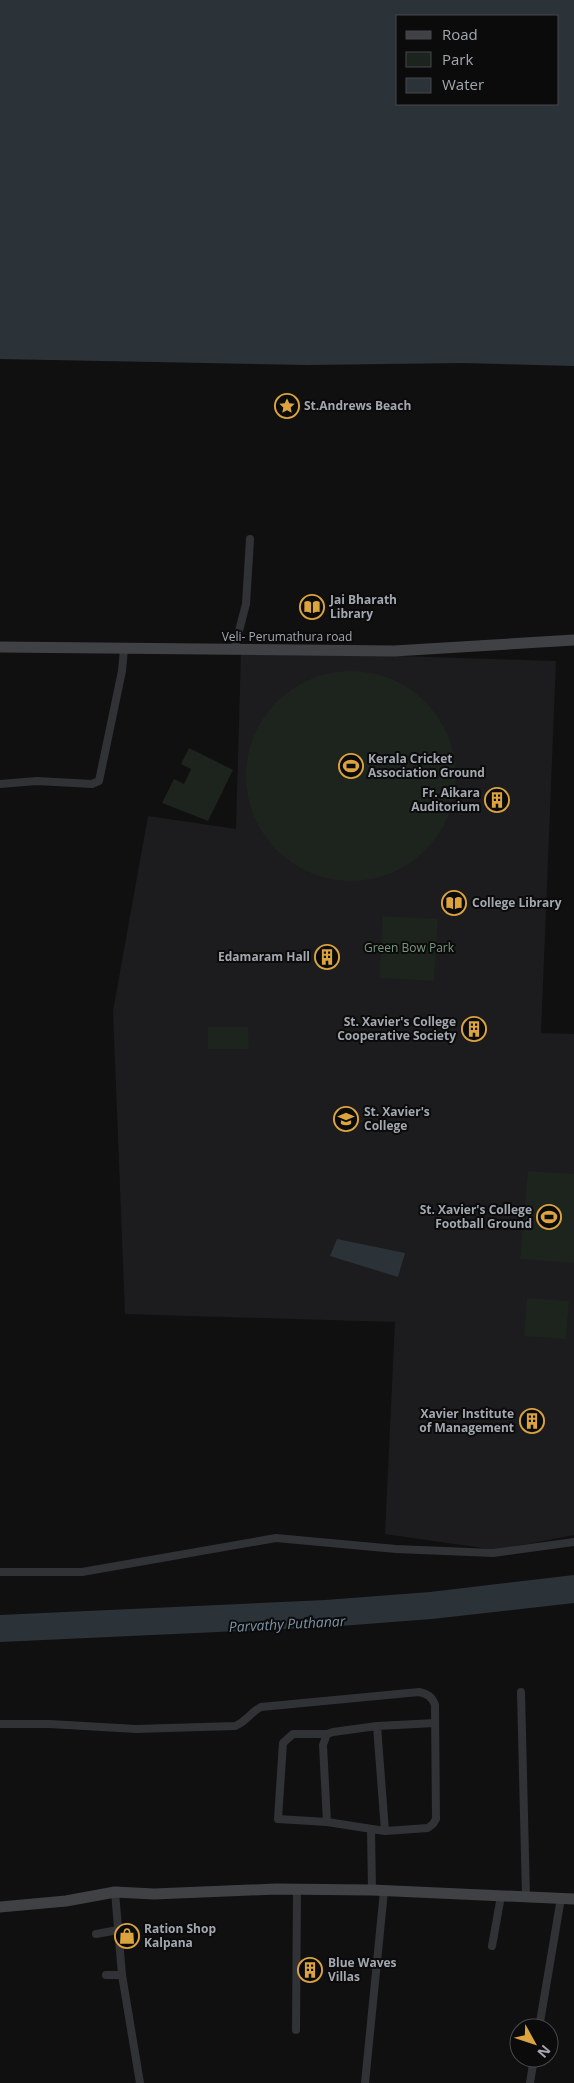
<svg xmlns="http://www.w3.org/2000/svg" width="574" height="2083" font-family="'Open Sans',sans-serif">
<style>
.built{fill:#1c1c1e}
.green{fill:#1d231d}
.water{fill:#2b3238;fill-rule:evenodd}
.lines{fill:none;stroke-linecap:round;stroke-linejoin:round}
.street{stroke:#313235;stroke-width:8}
.secondary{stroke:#3f4145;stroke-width:11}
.labels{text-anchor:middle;stroke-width:4;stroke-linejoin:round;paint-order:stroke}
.poi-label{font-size:12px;font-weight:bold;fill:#a3a7b0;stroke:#0b0b0c;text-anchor:start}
.street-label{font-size:12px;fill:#a3a7b0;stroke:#0b0b0c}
.park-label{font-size:12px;fill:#7b997d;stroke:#0b0b0c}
.water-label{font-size:14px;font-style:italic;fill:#7d94a8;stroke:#0b0b0c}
</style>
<rect width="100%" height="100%" fill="#101011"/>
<path class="built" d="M241,651L556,661L541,1033L574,1034V1535L497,1550L385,1534L395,1322L125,1314L113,1011L148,816L236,829Z"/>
<path class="green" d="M246 776a105 105 0 1 1 210 0a105 105 0 1 1-210 0Z
M189,748L233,770L208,821L162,803L174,779L184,784L191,769L181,764Z
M383,916L438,919L434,981L379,978Z
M208,1027H248L249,1049H208Z
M528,1171L574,1174V1263L520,1259Z
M527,1298L569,1301L566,1339L524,1336Z"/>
<path class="water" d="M0,0H574V366L462,363L308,365L0,359ZM558,16V104H398V16Z
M337,1239L405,1253L398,1277L330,1256Z
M574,1575V1603L432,1619L327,1627L0,1642V1615L325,1600L430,1592Z"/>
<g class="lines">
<path class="street" d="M234,650L246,604L250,539
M0,784L37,781L92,784L99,781L122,671L124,649
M0,1572H82L276,1538L396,1549L493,1553L574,1542
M521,1692L526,1897
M0,1724H50L136,1729L235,1726C246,1722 251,1712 261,1707L419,1692C427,1694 432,1696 435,1705L436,1819L433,1824L428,1828L385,1831L327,1822L278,1819L283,1743L293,1734H327
M377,1726L385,1831
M327,1822L323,1745L327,1734L333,1732L377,1726L435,1723
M371,1829L372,1890
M115,1892L122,1975L140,2083
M96,1934L118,1930
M492,1946L501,1896
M106,1975H122
M539,2028L561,1898
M296,2030L297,1889
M365,2083L384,1891
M530,2083L534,2058"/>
<path class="secondary" d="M0,647L394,651L574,640
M0,1907L66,1901L115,1892L154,1894L276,1889L372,1890L574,1899"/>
</g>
<defs>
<symbol id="sight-ring" viewBox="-11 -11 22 22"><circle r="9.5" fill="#0b0b0c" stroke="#dba43e" stroke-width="1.5"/><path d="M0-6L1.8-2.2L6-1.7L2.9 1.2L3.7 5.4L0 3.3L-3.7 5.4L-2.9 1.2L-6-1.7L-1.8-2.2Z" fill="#dba43e"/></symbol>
<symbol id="library-ring" viewBox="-11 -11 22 22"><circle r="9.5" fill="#0b0b0c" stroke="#dba43e" stroke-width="1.5"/><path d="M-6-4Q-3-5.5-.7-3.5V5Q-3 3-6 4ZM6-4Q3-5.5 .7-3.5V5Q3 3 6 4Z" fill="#dba43e"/></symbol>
<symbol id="stadium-ring" viewBox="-11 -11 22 22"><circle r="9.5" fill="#0b0b0c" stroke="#dba43e" stroke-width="1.5"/><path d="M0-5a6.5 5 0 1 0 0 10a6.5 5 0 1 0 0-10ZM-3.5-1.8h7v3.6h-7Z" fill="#dba43e"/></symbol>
<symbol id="building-ring" viewBox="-11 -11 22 22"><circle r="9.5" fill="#0b0b0c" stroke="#dba43e" stroke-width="1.5"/><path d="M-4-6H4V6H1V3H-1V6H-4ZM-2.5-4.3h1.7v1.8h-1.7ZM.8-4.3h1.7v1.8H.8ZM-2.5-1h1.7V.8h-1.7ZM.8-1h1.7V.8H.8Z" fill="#dba43e"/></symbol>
<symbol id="university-ring" viewBox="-11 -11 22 22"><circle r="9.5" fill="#0b0b0c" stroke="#dba43e" stroke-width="1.5"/><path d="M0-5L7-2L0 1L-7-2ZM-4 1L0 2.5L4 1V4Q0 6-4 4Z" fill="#dba43e"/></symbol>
<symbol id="shop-ring" viewBox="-11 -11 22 22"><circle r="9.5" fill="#0b0b0c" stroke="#dba43e" stroke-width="1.5"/><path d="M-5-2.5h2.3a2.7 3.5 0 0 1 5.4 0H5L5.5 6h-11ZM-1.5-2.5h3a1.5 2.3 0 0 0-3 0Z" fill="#dba43e"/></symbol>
</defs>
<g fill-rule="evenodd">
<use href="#sight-ring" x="273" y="392" width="28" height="28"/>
<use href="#library-ring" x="298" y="593" width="28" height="28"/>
<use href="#stadium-ring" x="337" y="752" width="28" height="28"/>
<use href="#building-ring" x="483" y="786" width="28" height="28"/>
<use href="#library-ring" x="440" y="889" width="28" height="28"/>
<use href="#building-ring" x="313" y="943" width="28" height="28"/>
<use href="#building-ring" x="460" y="1015" width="28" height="28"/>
<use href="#university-ring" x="332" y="1105" width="28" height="28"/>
<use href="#stadium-ring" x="535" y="1203" width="28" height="28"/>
<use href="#building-ring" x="518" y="1407" width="28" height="28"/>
<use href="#shop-ring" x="113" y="1922" width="28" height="28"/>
<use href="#building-ring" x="296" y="1956" width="28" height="28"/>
</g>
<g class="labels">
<g class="poi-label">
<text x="304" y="410">St.Andrews Beach</text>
<text x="330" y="604">Jai Bharath<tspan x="330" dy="14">Library</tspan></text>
<text x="368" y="763">Kerala Cricket<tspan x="368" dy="14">Association Ground</tspan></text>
<text x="480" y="797" text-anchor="end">Fr. Aikara<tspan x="480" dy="14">Auditorium</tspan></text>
<text x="472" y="907">College Library</text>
<text x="310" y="961" text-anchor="end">Edamaram Hall</text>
<text x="456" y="1026" text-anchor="end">St. Xavier's College<tspan x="456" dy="14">Cooperative Society</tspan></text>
<text x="364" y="1116">St. Xavier's<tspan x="364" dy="14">College</tspan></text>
<text x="532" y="1214" text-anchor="end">St. Xavier's College<tspan x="532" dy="14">Football Ground</tspan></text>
<text x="514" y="1418" text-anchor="end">Xavier Institute<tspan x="514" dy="14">of Management</tspan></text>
<text x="144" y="1933">Ration Shop<tspan x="144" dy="14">Kalpana</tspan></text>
<text x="328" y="1967">Blue Waves<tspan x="328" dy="14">Villas</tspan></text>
</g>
<g class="street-label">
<text x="287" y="641">Veli- Perumathura road</text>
</g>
<g class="park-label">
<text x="409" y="952">Green Bow Park</text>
</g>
<g class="water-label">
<text transform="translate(287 1624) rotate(-3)" y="5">Parvathy Puthanar</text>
</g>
</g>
<rect x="396" y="15" width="162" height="90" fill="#0b0b0c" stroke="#48494e"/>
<rect x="406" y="31" width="25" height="8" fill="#3f4145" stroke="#48494e"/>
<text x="442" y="40" font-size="15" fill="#a3a7b0">Road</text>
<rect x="406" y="52" width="25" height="15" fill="#1d231d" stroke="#48494e"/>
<text x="442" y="65" font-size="15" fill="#a3a7b0">Park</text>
<rect x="406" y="78" width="25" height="15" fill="#2b3238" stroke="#48494e"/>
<text x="442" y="90" font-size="15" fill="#a3a7b0">Water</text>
<g transform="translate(534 2043) rotate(130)"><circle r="24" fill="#0b0b0c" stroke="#48494e"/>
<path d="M0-4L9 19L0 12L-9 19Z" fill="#dba43e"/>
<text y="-8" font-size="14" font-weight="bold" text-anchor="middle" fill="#a3a7b0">N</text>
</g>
</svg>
